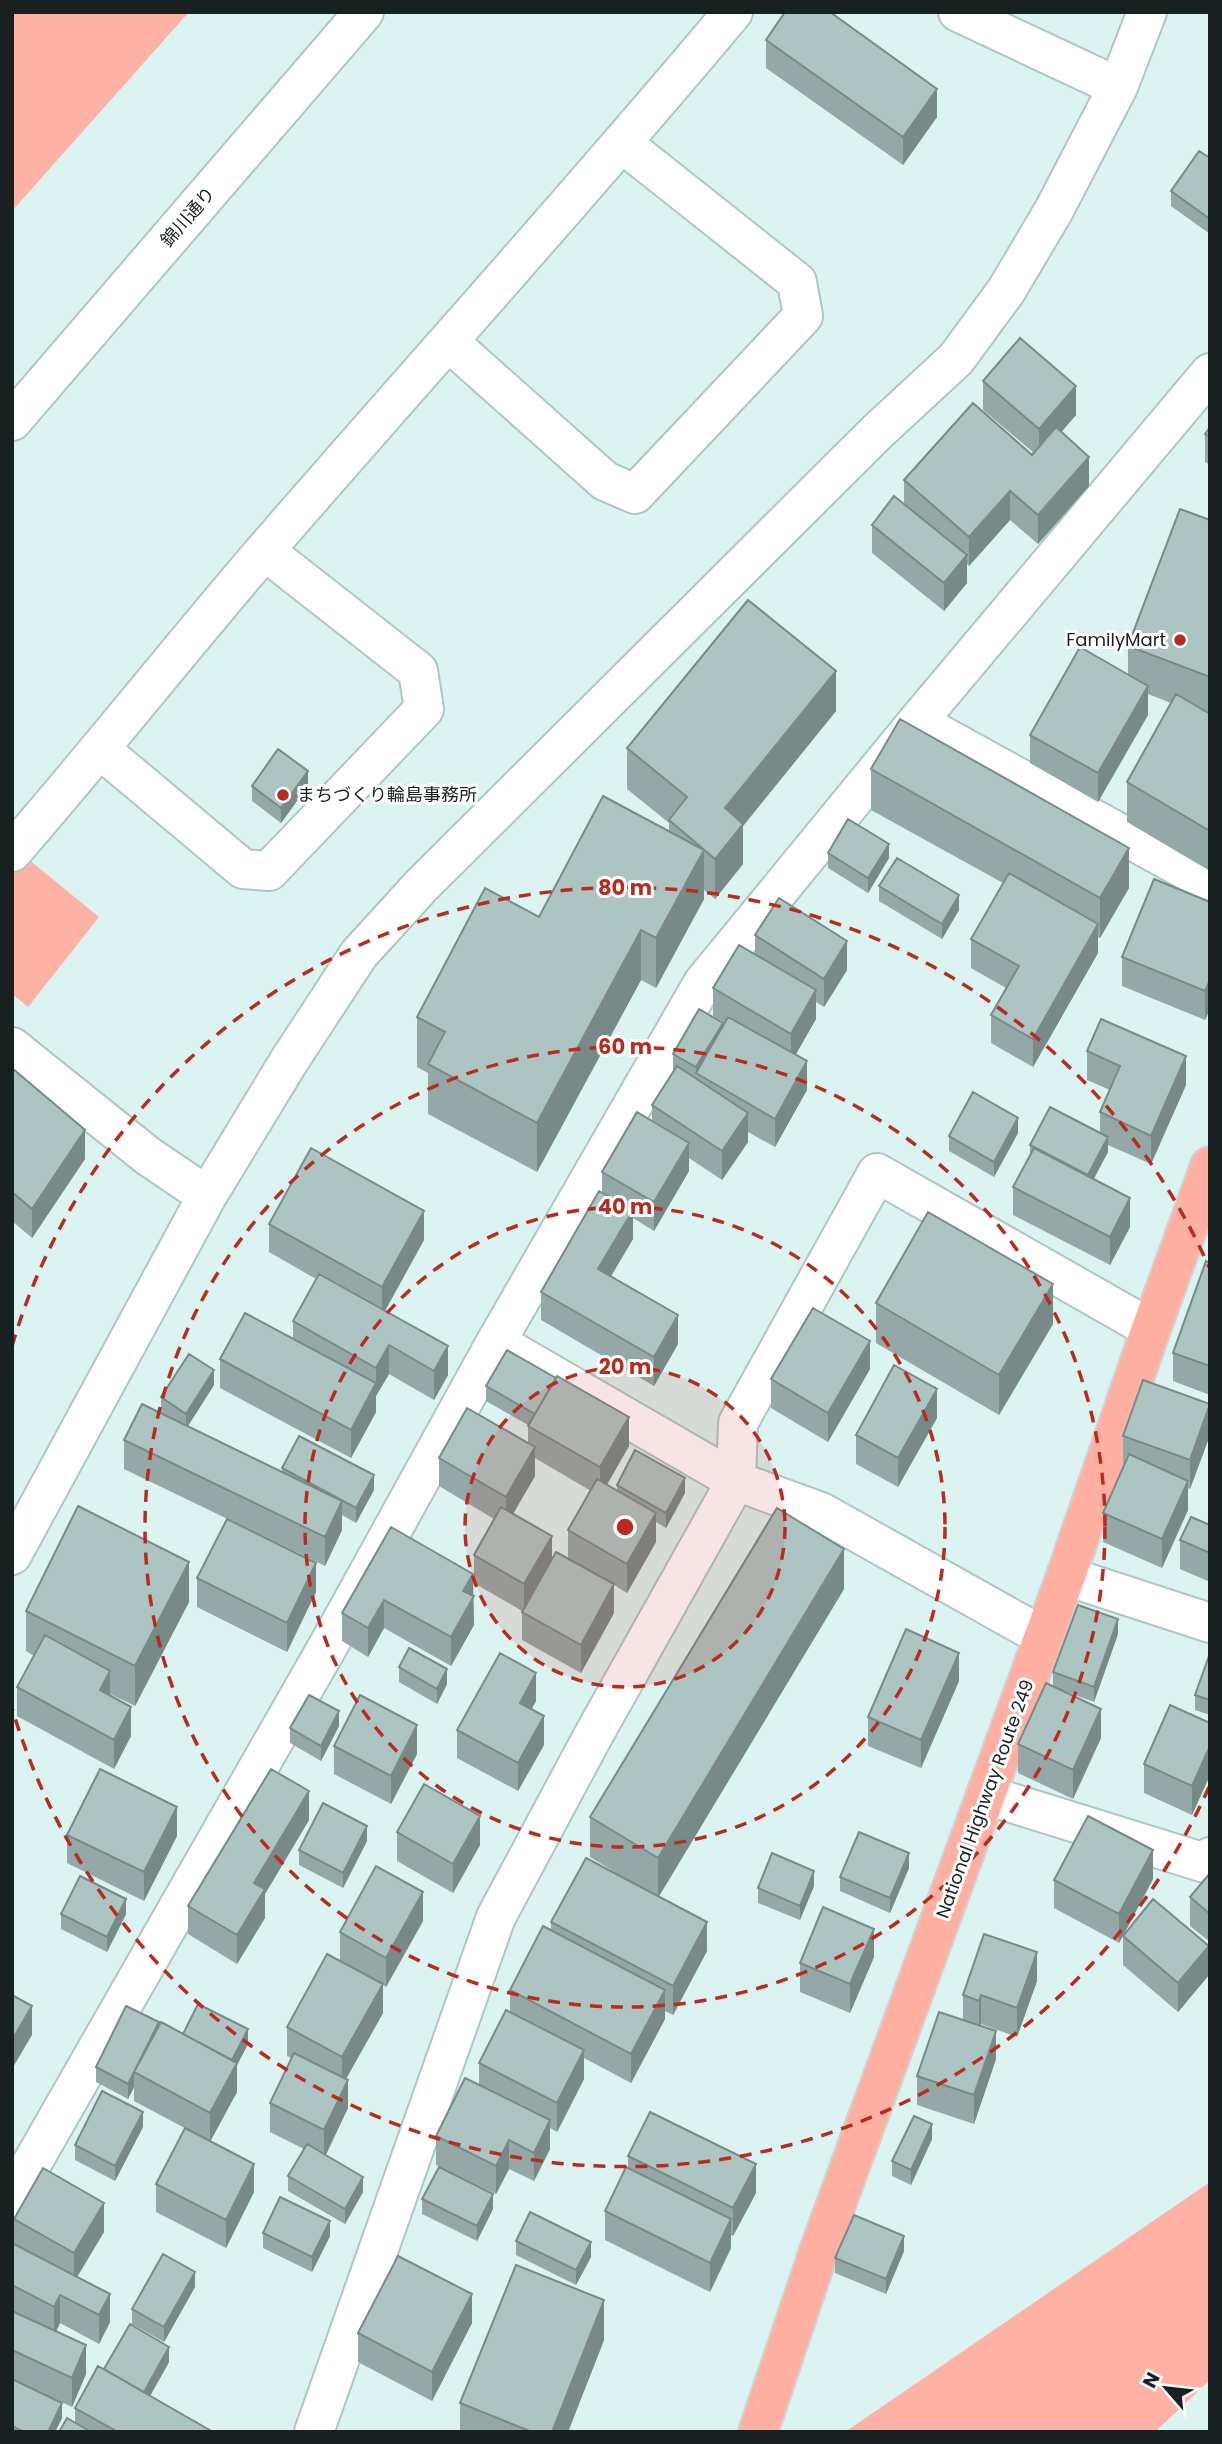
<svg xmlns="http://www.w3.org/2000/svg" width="1222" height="2444" font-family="Poppins,'Noto Sans JP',sans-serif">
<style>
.green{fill:#fdb2a5}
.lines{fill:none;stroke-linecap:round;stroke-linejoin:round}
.minor-casing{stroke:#aec7c4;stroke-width:42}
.highway-casing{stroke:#d1d3d2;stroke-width:42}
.minor{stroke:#fff;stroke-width:38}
.highway{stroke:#ffb0a3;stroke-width:38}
.wall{fill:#94a9a7;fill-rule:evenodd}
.shaded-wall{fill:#788a88}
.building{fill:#acc5c2;stroke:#788a88;stroke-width:2}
.ring{fill:none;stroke:#b82b1e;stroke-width:3.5;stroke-dasharray:12 9}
.poi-dot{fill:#b82b1e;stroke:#fff;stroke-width:2.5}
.labels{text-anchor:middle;stroke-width:6;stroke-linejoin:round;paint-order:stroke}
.street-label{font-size:18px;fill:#182120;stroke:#fff}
.poi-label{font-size:18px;fill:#182120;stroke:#fff;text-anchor:end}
.centre{fill:#b82b1e;stroke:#fff;stroke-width:3.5}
.ring-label{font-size:21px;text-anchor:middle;font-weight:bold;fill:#b82b1e;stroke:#fff;stroke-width:6;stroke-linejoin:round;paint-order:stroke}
</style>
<rect width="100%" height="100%" fill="#dbf4f1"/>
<path class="green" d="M12,12H189L12,211Z
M22,854L99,917L28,1007L12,994V867Z
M1210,2182V2380L1155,2432H845Z"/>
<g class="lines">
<defs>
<path id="minor" d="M958,12L1118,87
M449,342L605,481L635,494L803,316L797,282L623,144
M12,421L364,12
M917,722L1210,883
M101,750L243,869L269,871L424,709L418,671L265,551
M12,852C99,752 180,649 266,549C421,370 581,194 733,12
M12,1047L148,1156L207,1196
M496,1342L736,1481L821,1512L1044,1637
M12,1555L207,1196L289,1061L359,954L421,886L876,433L956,359L1006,291L1054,210L1118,87L1147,12
M1066,1576L1210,1623
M986,1795L1205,1863L1210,1857
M12,2198L332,1639L496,1342L703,983L917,722L1210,373
M314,2432L496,1917L593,1736L736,1481L738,1423L877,1173L1151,1329"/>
<path id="highway" d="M758,2432L819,2251L1066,1576L1151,1329L1210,1166"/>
</defs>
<use href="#minor" class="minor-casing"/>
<use href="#highway" class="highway-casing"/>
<use href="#minor" class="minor"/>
<use href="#highway" class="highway"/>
</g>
<path class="wall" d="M766,40L937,117L903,165L766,68Z
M1210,158V234L1171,206V191Z
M983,381L1076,415L1061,432L1089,486L1038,544L1010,520L969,566L967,564V583L944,611L872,553V525L904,505V480L1032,455L1034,453L983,410Z
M1210,427V465L1205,462V434Z
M1210,520V871L1127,822V782L1171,703L1148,694V715L1098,802L1030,763V735L1128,674V646Z
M836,711L743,826V864L715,899L704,890V899L656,988L641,980L537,1172L428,1114V1073L417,1067V1017L539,917L669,831V823L627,789V748Z
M871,769L1129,888L1100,938L1098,937V953L1033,1067L991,1043V1015L1006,988L971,968V939L1003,883L871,810Z
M252,786H308L281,823L252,801Z
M828,853L889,858L868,893L828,868Z
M879,886L959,910L942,939L879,901Z
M1210,902V1009L1205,1020L1122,986V957Z
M755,935L847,970L824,1007L816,1002V1019L795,1055L807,1090L775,1147L748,1132V1142L722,1180L689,1158V1171L654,1231L633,1218V1239L611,1276L678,1344L654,1386L541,1320V1292L602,1193V1172L652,1121V1105L675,1070L673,1069V1054L723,1027L725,1023L713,1016V988L755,954Z
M1087,1051L1186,1085L1151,1164L1108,1145V1152L1093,1179L1130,1227L1110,1265L1013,1215V1187L1030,1154V1145L1100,1133V1112L1110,1090L1087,1080Z
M12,1068L85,1159L32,1238L12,1221Z
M1018,1133L994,1177L949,1151V1136Z
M269,1224L424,1240L385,1311L448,1375L434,1400L389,1374L376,1396V1412L351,1458L220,1388V1359L293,1339V1321L316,1279L269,1252Z
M1210,1263V1395L1173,1381V1353Z
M876,1303L1053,1324L999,1415L876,1343Z
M870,1369L828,1442L771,1408V1379Z
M214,1385L188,1426L282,1472V1468L374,1490L356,1523L342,1515V1530L325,1566L124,1469V1440L166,1416L161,1412V1397Z
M486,1386L629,1446L607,1485L617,1490V1485L685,1493L666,1528L656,1522V1542L627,1593L614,1585V1613L581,1673L522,1640V1611L474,1583V1555L494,1519L439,1486V1458L528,1443V1425L486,1401ZM535,1458L591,1491L568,1530V1559L552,1558L513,1514L535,1476Z
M1210,1404V1435L1190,1489L1188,1488V1510L1162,1568L1103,1542V1513L1124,1465L1123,1464V1436Z
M937,1418L898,1487L856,1464V1435Z
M1210,1525V1582L1180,1569V1540Z
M391,1527L473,1596L474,1625L451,1666L384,1628L368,1657L342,1641V1613Z
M197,1578L316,1592L287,1652L197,1607Z
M844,1589L659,1896L707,1951L673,2015L665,2011V2019L631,2083L584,2058V2079L557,2132L550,2128V2149L534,2181L509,2169L496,2194L436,2165V2136L479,2085V2063L510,2012V1990L551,1930V1922L633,1883L590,1857V1817Z
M189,1602L135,1706L110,1694L131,1736L114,1769L17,1716V1687L34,1656L26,1651V1611Z
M1118,1634L1094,1702L1064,1691L1101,1738L1073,1799L1018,1773V1744L1053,1686V1672Z
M1210,1653V1715L1195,1710V1695Z
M399,1667L447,1684L437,1704L399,1682Z
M959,1681L921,1768L868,1746V1717Z
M536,1701L531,1709L544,1745L518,1791L457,1758V1730Z
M1210,1723V1775L1192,1815L1144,1793V1764Z
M339,1726L321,1761L290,1743V1728Z
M334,1746L417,1754L391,1804L334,1774Z
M309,1820L265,1894V1918L237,1964L188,1934V1906Z
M397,1832L480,1845L453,1893L397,1861Z
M67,1835L177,1836L144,1901L67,1863Z
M367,1841L343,1888L299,1865V1850Z
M909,1868L890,1913L840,1891V1877Z
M1210,1873V1942L1190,1926V1897Z
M1153,1879L1123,1936L1209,1975L1178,2012L1123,1965V1936L1119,1943L1054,1908V1880Z
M814,1886L800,1920L758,1903V1888Z
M61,1914H126L107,1952L61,1929Z
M423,1921L386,1987L383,1985V2013L346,2079L348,2108L325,2155L363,2192L345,2224L288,2191V2176L304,2149L270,2132V2103L291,2058L287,2056V2027L340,1960V1932Z
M874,1957L850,2013L800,1992V1963Z
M1037,1981L1017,2037L981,2024L980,2025L996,2059L974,2124L917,2105V2076L963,2019V1995Z
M159,2026L183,2034L248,2044L237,2065V2092L210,2141L254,2192L226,2248L156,2212V2184L194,2133L134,2101V2087L128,2099L96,2082V2067Z
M143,2127L115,2181L75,2160V2145Z
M932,2139L911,2185L892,2176V2161Z
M628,2156L756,2193L733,2236L731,2235V2248L710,2292L605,2240V2211L628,2168Z
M422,2199L493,2209L477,2241L422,2214Z
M14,2219L104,2232L77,2277L110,2322L99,2344L60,2323L56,2331L86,2374L72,2407L12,2379V2242L14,2243Z
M263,2233L330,2236L312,2272L263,2248Z
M516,2241L591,2257L576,2285L516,2255Z
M904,2251L886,2294L835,2273V2258Z
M195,2287L164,2342L132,2324V2309Z
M472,2323L432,2401L358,2362V2333Z
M604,2340L568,2432H460V2403Z
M169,2362L150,2396L213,2432H59L75,2423V2408L104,2369Z
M12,2379L62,2418L55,2432H12Z"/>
<path class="shaded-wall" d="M937,89V117L903,165V137Z
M1076,386V415L1039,458V429Z
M1089,457V486L1038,544V515Z
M1010,491V520L969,566V537Z
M967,555V583L944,611V583Z
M836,671V711L743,826V864L715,899V859L725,808Z
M1148,686V715L1098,802V773Z
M308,771V786L281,823V808Z
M889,844V858L868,893V878Z
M1129,848V888L1100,938V898Z
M704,850V899L656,988V938Z
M959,895V910L942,939V924Z
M1098,924V953L1033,1067V1039Z
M641,930V980L537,1172V1123Z
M847,941V970L824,1007V979Z
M1210,980V1009L1205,1020V991Z
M816,990V1019L791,1063V1034Z
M723,1023V1038L696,1073V1067Z
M1186,1056V1085L1151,1164V1136Z
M807,1061V1090L775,1147V1119Z
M748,1113V1142L722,1180V1151Z
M1018,1118V1133L994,1177V1162Z
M85,1130V1159L32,1238V1209Z
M1108,1137V1152L1088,1190V1175Z
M689,1143V1171L654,1231V1202Z
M1130,1198V1227L1110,1265V1237Z
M633,1210V1239L598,1298V1269Z
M424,1211V1240L382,1316V1287Z
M1053,1284V1324L999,1415V1375Z
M678,1315V1344L654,1386V1357Z
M870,1341V1369L828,1442V1413Z
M389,1345V1374L376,1396V1368Z
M448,1346V1375L434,1400V1371Z
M214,1370V1385L186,1429V1414Z
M376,1383V1412L351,1458V1430Z
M937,1389V1418L898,1487V1458Z
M1210,1407V1435L1190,1489V1460Z
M629,1417V1446L600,1496V1467Z
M535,1447V1476L506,1526V1497Z
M374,1475V1490L356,1523V1508Z
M685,1478V1493L666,1528V1513Z
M1188,1481V1510L1162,1568V1539Z
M342,1501V1530L325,1566V1537Z
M656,1513V1542L627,1593V1564Z
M552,1536V1565L524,1613V1584Z
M844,1549V1589L658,1898V1858Z
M189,1562V1602L135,1706V1666Z
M316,1563V1592L287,1652V1623Z
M473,1574L474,1625L451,1666V1637L463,1591Z
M614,1584V1613L581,1673V1645Z
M384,1600V1628L368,1657V1628Z
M1118,1619V1634L1094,1702V1687Z
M959,1653V1681L921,1768V1740Z
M447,1669V1684L437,1704V1689Z
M110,1671V1700L100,1690Z
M536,1673V1701L520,1731V1703Z
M131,1707V1736L114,1769V1740Z
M1101,1709V1738L1073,1799V1770Z
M339,1711V1726L321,1761V1746Z
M544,1716V1745L518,1791V1763Z
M417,1725V1754L391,1804V1776Z
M1210,1746V1775L1192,1815V1786Z
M309,1791V1820L265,1894V1918L237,1964V1935L254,1883Z
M177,1807V1836L144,1901V1872Z
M480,1816V1845L453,1893V1864Z
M367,1826V1841L343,1888V1873Z
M1153,1850V1879L1119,1943V1914Z
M909,1853V1868L890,1913V1898Z
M814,1871V1886L800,1920V1906Z
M423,1892V1921L386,1987V1958Z
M126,1899V1914L107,1952V1937Z
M707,1922V1951L673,2015V1986Z
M874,1929V1957L850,2013V1984Z
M1209,1946V1975L1178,2012V1983Z
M1037,1952V1981L1017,2037V2008Z
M383,1984V2013L342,2086V2057Z
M665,1990V2019L631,2083V2054Z
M981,1995V2024L979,2029V2001Z
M32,2006V2035L12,2069V2040Z
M159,2022V2037L134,2072V2087L128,2099V2084Z
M248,2029V2044L237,2065V2092L210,2142V2113L230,2065Z
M996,2031V2059L974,2124V2095Z
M584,2050V2079L557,2132V2103Z
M348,2080V2108L324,2159V2130Z
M143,2112V2127L115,2181V2166Z
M550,2120V2149L534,2181V2153Z
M932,2124V2139L911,2185V2170Z
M509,2140V2169L496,2194V2166Z
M254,2164V2192L226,2248V2220Z
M756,2164V2193L733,2236V2208Z
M363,2177V2192L345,2224V2209Z
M493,2194V2209L477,2241V2226Z
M104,2203V2232L74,2282V2253Z
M731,2219V2248L710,2292V2263Z
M330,2221V2236L312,2272V2257Z
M904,2236V2251L886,2294V2279Z
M591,2242V2257L576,2285V2270Z
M195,2272V2287L164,2342V2327Z
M110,2294V2322L99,2344V2315Z
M472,2294V2323L432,2401V2372Z
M60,2295V2323L54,2336V2307Z
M604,2300V2340L568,2432H552Z
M86,2345V2374L72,2407V2378Z
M169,2347V2362L144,2407V2392Z
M62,2403V2418L55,2432H48Z"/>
<path class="building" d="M785,12H830L937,89L903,137L766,40Z
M1199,151L1210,158V219L1171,191Z
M1020,338L1076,386L1039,429L983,381Z
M973,403L1032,455L1056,427L1089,457L1038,515L1010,491L969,537L904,480Z
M1210,427V437L1205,434Z
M894,496L967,555L944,583L872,525Z
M1180,509L1210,520V677L1128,646Z
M748,600L836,671L725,808L743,824L715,859L669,820L687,797L627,748Z
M1080,647L1148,686L1098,773L1030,735Z
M1176,694L1210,714V831L1127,782Z
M900,719L1129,848L1100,898L871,769Z
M278,749L308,771L281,808L252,786Z
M603,796L704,850L656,938L641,930L537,1123L428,1064L445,1032L417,1017L485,888L539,917Z
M848,819L889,844L868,878L828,853Z
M897,858L959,895L942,924L879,886Z
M1009,873L1098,924L1033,1039L991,1015L1019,966L971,939Z
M1154,879L1210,902V980L1205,991L1122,957Z
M779,898L847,941L824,979L755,935Z
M739,945L816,990L791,1034L713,988Z
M699,1009L723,1023L696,1067L673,1054Z
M728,1017L807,1061L775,1119L696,1073Z
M1101,1019L1186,1056L1151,1136L1100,1112L1120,1066L1087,1051Z
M677,1066L748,1113L722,1151L652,1105Z
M12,1068L85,1130L32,1209L12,1192Z
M973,1092L1018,1118L994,1162L949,1136Z
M1050,1107L1108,1137L1088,1175L1030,1145Z
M637,1112L689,1143L654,1202L602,1172Z
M311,1148L424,1211L382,1287L269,1224Z
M1034,1148L1130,1198L1110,1237L1013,1187Z
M599,1191L633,1210L598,1269L678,1315L654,1357L541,1292Z
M928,1212L1053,1284L999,1375L876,1303Z
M1206,1261L1210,1263V1366L1173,1353Z
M319,1274L448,1346L434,1371L389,1345L376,1368L293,1321Z
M813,1308L870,1341L828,1413L771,1379Z
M245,1313L376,1383L351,1430L220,1359Z
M507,1350L556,1378L535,1414L486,1386Z
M189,1354L214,1370L186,1414L161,1397Z
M894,1365L937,1389L898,1458L856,1435Z
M557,1376L629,1417L600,1467L528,1426Z
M1143,1380L1210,1404L1190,1460L1123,1436Z
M142,1404L342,1501L325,1537L124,1440Z
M467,1408L535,1447L506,1497L439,1458Z
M299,1436L374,1475L356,1508L282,1468Z
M635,1450L685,1478L666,1513L617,1485Z
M1129,1454L1188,1481L1162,1539L1103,1513Z
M597,1479L656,1513L627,1564L568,1530Z
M78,1506L189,1562L135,1666L26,1611Z
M501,1507L552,1536L524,1584L474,1555Z
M777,1508L844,1549L658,1858L590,1817Z
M1191,1517L1210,1525V1553L1180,1540Z
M227,1519L316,1563L287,1623L197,1578Z
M391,1527L473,1574L463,1591L474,1596L451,1637L384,1600L368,1628L342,1613Z
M556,1552L614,1584L581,1645L522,1612Z
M1078,1605L1118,1619L1094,1687L1053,1672Z
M906,1629L959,1653L921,1740L868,1717Z
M45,1635L110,1671L100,1690L131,1707L114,1740L17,1687Z
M409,1648L447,1669L437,1689L399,1667Z
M500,1653L536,1673L520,1703L544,1716L518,1763L457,1730Z
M1210,1653V1700L1195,1695Z
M1046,1683L1101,1709L1073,1770L1018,1744Z
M309,1695L339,1711L321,1746L290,1728Z
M360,1695L417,1725L391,1776L334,1746Z
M1170,1705L1210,1723V1746L1192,1786L1144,1764Z
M100,1769L177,1807L144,1872L67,1835Z
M271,1769L309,1791L254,1883L265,1889L237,1935L188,1906Z
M424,1784L480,1816L453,1864L397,1832Z
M323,1803L367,1826L343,1873L299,1850Z
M1088,1816L1153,1850L1119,1914L1054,1880Z
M859,1832L909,1853L890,1898L840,1877Z
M772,1853L814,1871L800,1906L758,1888Z
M586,1858L707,1922L673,1986L551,1922Z
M376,1866L423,1892L386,1958L340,1932Z
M1210,1873V1914L1190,1897Z
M80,1876L126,1899L107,1937L61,1914Z
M1153,1899L1209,1946L1178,1983L1123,1936Z
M823,1907L874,1929L850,1984L800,1963Z
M543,1926L665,1990L631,2054L510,1990Z
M984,1934L1037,1952L1017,2008L981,1995L979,2001L963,1995Z
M327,1954L383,1984L342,2057L287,2027Z
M12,1995L32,2006L12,2040Z
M198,2004L248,2029L232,2060L183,2034Z
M126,2006L159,2022L128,2084L96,2067Z
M506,2010L584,2050L557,2103L479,2063Z
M939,2012L996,2031L974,2095L917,2076Z
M161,2022L237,2063L210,2113L134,2072Z
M294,2053L348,2080L324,2130L270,2103Z
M465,2078L550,2120L534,2153L509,2140L496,2166L436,2136Z
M102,2091L143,2112L115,2166L75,2145Z
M650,2112L756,2164L733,2208L628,2156Z
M914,2116L932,2124L911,2170L892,2161Z
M185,2128L254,2164L226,2220L156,2184Z
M307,2144L363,2177L345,2209L288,2176Z
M439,2167L493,2194L477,2226L422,2199Z
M626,2167L731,2219L710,2263L605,2211Z
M43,2168L104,2203L74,2253L14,2219Z
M280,2197L330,2221L312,2257L263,2233Z
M530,2212L591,2242L576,2270L516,2241Z
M854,2215L904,2236L886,2279L835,2258Z
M12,2243L110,2294L99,2315L60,2295L54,2307L12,2285Z
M163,2254L195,2272L164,2327L132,2309Z
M398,2256L472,2294L432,2372L358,2333Z
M516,2265L604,2300L552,2432H532L460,2403Z
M12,2311L86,2345L72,2378L12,2350Z
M130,2324L169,2347L144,2392L104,2369Z
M98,2366L213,2432H118L75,2408Z
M12,2379L62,2403L48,2432H24L12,2426Z
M67,2418L91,2432H59Z"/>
<circle cx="625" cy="1527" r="160" fill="#b82b1e" fill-opacity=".12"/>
<g class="ring">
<circle cx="625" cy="1527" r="160"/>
<circle cx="625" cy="1527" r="320"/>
<circle cx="625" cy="1527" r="480"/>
<path d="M1209 1787A639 639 0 0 1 12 1708M12 1346A639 639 0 0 1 1209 1267"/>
</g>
<g class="poi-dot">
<circle cx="1180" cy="640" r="7"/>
<circle cx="283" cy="795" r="7"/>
</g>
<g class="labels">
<g class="street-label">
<text transform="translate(188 217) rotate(-49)" y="6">錦川通り</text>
<text transform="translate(985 1799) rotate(-70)" y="6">National Highway Route 249</text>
</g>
<g class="poi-label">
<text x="1166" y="646">FamilyMart</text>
<text x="297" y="801" text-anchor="start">まちづくり輪島事務所</text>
</g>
</g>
<circle cx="625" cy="1527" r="10" class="centre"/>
<g class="ring-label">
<text x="625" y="895">80 m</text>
<text x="625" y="1054">60 m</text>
<text x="625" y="1214">40 m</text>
<text x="625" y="1374">20 m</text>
</g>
<rect width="1222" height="2444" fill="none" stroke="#182120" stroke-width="28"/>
<g transform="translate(1166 2388) rotate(298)" stroke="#ffffff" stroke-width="5" paint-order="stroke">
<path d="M0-5L12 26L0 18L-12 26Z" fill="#182120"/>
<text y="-10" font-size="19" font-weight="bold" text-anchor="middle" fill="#182120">N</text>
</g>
</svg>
